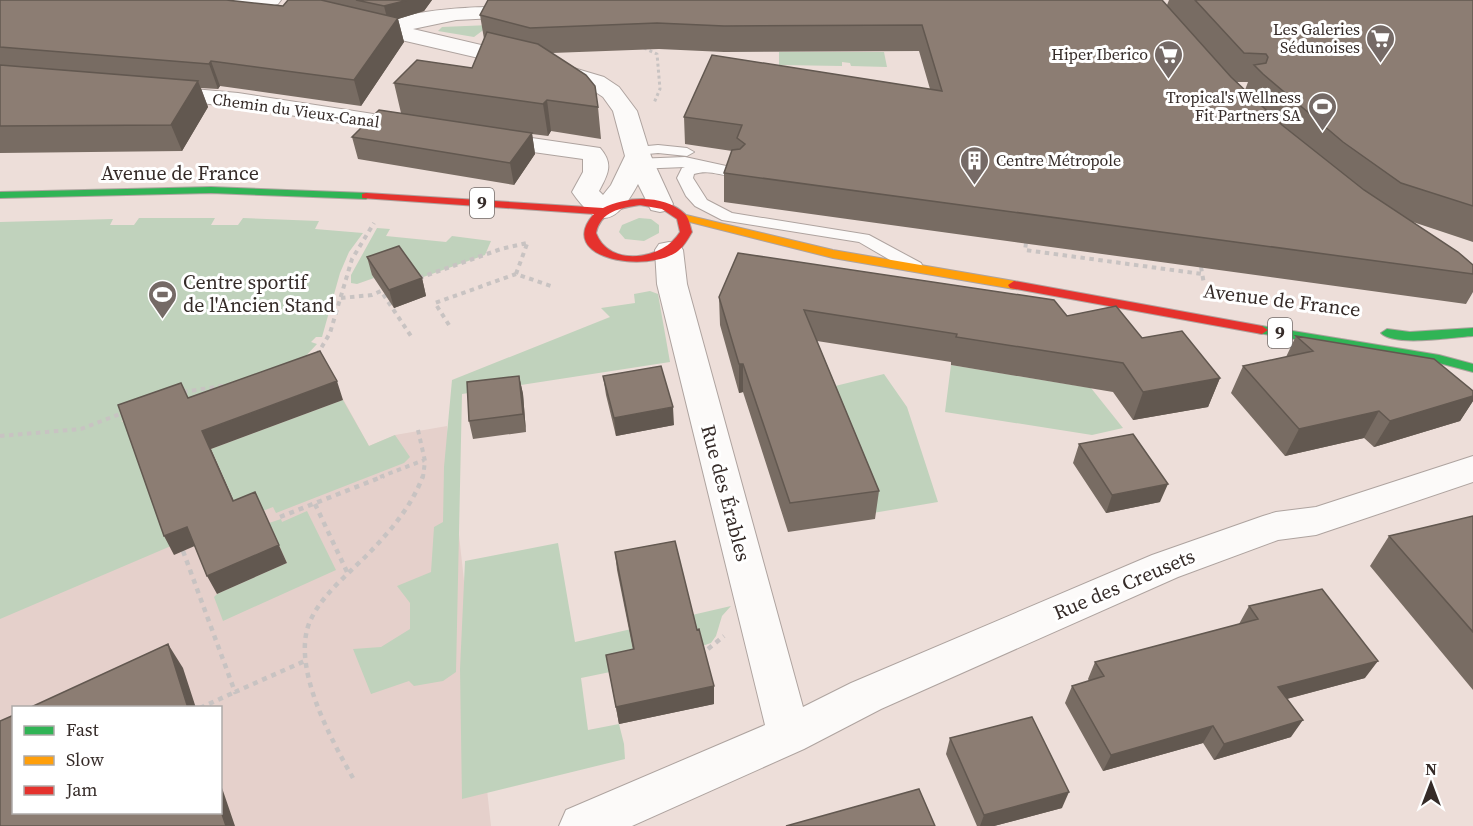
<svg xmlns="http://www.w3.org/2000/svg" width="1473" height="826" font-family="'Source Serif 4',serif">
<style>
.education{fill:#e5d0cb;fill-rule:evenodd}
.green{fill:#c0d2bc}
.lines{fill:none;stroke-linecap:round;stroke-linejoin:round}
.lane-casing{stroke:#aea39f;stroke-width:2}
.street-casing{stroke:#aea39f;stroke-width:2}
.fast-casing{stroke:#aea39f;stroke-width:2}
.slow-casing{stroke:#aea39f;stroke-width:2}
.jam-casing{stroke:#aea39f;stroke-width:2}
.path-far2{stroke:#c8c3c2;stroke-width:3;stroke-dasharray:3 3;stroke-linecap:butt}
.path-far1{stroke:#c8c3c2;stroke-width:4;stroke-dasharray:4.5 4.5;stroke-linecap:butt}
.path{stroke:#c8c3c2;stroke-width:4.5;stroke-dasharray:5 5;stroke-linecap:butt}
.lane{fill:#fcfaf9;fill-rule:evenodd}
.street{fill:#fcfaf9;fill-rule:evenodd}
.fast{fill:#30b455;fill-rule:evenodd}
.slow{fill:#ff9f0a;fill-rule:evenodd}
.jam{fill:#e5322d;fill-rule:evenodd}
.wall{fill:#786c63;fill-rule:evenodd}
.shaded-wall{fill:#625850}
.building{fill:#8c7d73;stroke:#625850;stroke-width:1.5}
.labels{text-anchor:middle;stroke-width:6;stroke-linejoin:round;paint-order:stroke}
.far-poi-label{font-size:16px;fill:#352b28;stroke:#fff;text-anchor:end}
.far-street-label{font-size:16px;fill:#352b28;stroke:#fff}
.shield{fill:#fff;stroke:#726b68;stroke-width:1.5}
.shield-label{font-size:18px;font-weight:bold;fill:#352b28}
.street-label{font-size:20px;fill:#352b28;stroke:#fff}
.poi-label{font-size:20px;fill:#352b28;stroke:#fff;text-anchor:start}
</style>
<rect width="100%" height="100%" fill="#edded9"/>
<path class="education" d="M286,367L327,370L369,446L395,435L447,426L491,826H0V442L105,426ZM14,708H220V812H14Z"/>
<path class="green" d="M490,25L474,37L438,31L442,27Z
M779,52H884L887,67L851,66L850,63L842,62V66L779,65Z
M139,218H215L211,225H238L243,218L319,221L315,229L363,233L349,252L340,273L322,337H316L311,342L317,344L303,359L121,421L128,424L171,546L0,619V222L113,219L110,225H134Z
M639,218L651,219L659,225V233L644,241L625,239L619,232L622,225Z
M377,228L390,229L386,236L446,242L452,236L491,241L485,255L415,280L372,275L374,278L357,284L351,283V275Z
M650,291L658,294L670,362L462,394L456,672L443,681L414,686L409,681L371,694L353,649L381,647L410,629V603L397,586L431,572L434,527L443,522L444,467L452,380L610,317L601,308L635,303L634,294Z
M951,365L1091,388L1123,428L1092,435L945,412Z
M884,374L907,407L938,502L873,513L823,389Z
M343,400L369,446L395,435L410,457L404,463L276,513L273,507L242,519L211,449Z
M307,511L336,570L223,621L214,597L217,594L287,563L269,523L281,519L282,522Z
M558,543L575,642L731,606L722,616L716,636L711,643L649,664L581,678L588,730L619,724L624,744L625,759L462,799L460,669L465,561Z"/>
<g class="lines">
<defs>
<path id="lane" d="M658,145L687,148L694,152L687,156L658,153L637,155L630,151L637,147Z
M685,157L740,169L743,172L740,175C724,179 712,168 694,174L693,178L707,200L732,213L869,235L921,263L923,267L921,271H909L859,242L722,220L695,206L686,196L677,178L682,168L685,167L635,169L627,164L635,159Z"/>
<path id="street" d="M155,0H281L278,4L271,6L218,12L165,6L158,4Z
M525,6L532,8L536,12L532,16L456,20L413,29L550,61L604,77L619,87L637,111L651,156L673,204L669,210L660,212L651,210L638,184C617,223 599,232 572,192L583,172V159L490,146L481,144L478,139L481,134L490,132L600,148C614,164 608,174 599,191L603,195L611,185L625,156L613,111L603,97L588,87L535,71L384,36L379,30C396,6 496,7 525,6Z
M160,86L238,93L412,120L421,122L424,127L421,132L412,134L238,107L152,98L148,93L152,88Z
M669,242L679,244L683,250L687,284L803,707L851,683L1152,555L1263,516L1276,512L1316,507L1473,456V482L1316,535L1278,540L1178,577L881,709L804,749L632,826H559L566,810L765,725L657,284L655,250L659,244Z"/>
<path id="fast" d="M211,187L366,193L371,196L366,199L211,193L0,198V192Z
M1262,326L1439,355L1473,364V372L1439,363L1258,333L1256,330Z
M1473,328V336C1453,337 1394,347 1381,333L1387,329L1410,332Z"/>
<path id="slow" d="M682,214L833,250L1014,281L1020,285L1014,289L833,258L678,219L676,217Z"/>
<path id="jam" d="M366,193L603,208C627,196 664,194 685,214C689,218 690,226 692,232C688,239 684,246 678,251C648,274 554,259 594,214L362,198V194ZM640,205L662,209L677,219L680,232C663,260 609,268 596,233C601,211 620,208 640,205Z
M1014,281L1262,326L1268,330L1262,334L1010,288L1008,285Z"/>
</defs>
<use href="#lane" class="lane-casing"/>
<use href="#street" class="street-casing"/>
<use href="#fast" class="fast-casing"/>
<use href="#slow" class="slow-casing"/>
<use href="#jam" class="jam-casing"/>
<path class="path-far2" d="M644,48L657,54L660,89L654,103"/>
<path class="path-far1" d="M1026,243L1025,250L1202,274
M1201,267L1204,284
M516,274L527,244
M419,278L501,249L527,243
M341,298L372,295L381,291L413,339
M449,325L435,303L516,274L554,287
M317,355L330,333L352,259L374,223
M183,392L229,385
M418,430L425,461L423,477
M0,436L81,429L125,412
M380,477L424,460"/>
<path class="path" d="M315,504L348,574
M280,517L384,476
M183,551L235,692L307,660
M708,649L724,636
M200,708L235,692
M353,778C331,739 289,664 311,619C324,592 351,572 371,551C393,528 412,505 423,476"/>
<use href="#lane" class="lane"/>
<use href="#street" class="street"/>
<use href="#fast" class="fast"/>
<use href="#slow" class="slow"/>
<use href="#jam" class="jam"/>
</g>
<path class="wall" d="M0,0L283,6L288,0H432L424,11L398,19L404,42L361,106L220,86L218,89L201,88L208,107L182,151L0,153Z
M1169,0H1473V242L1413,222L1473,265V292L1466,304L724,202V173L732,151L685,144L684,117L930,89L919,51L724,52L659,49L552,53L598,107L601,139L551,131L548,136L532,134L535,154L514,185L358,159L352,137L401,113L394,83L472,68L484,39L480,15L1167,5ZM1237,82H1248L1245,90Z
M367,257L422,278L426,296L394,308L372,275Z
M719,297L1067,316L1142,338L1220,378L1208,407L1133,420L1113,392L951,365V362L817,341L879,491L875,519L788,532L743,392L739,393L720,325Z
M1296,336L1473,391V401L1460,421L1374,447L1364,438L1285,456L1231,393L1243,366L1286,357Z
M519,376L523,394L526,432L473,439L469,421Z
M603,376L674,425L616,436L606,395Z
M1079,444L1160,502L1106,513L1073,463Z
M1473,516V690L1370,566L1389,536Z
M615,552L697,630L714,704L619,724L606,655L633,650L617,570Z
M1249,606L1365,678L1287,699L1291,737L1214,760L1203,743L1103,771L1065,703L1072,686L1089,681L1088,679L1095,662L1239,624Z
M950,738L1062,808L994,826H977L946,754Z"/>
<path class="shaded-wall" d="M408,0H432L424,11L398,19L404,42L361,106L354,80L388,22L384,6Z
M211,61L220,86L218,89L209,64Z
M198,81L208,107L182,151L171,125Z
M547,100L551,131L548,136L543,104Z
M532,133L535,154L514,185L510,163Z
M422,278L426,296L394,308L389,290Z
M739,364H743V392L739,393Z
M519,376L523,394L526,432L523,414Z
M1220,378L1208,407L1133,420L1143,392Z
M337,381L343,400L211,449L242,519L233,501L202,431Z
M1473,396V401L1460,421L1374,447L1390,421Z
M673,407L674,425L616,436L614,418Z
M1379,411L1364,438L1285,456L1299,429Z
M1168,484L1160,502L1106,513L1112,495Z
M255,492L287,563L217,594L207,576Z
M187,527L197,545L174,555L164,536Z
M168,644L183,668L196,708H188Z
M1378,661L1365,678L1267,704L1278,687Z
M714,686V704L619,724L616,707Z
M1303,720L1291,737L1214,760L1224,744Z
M1213,726L1203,743L1103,771L1111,755Z
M220,782L235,826H226L220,808Z
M1069,792L1062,808L994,826H980L984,815Z"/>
<path class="building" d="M0,0H226L283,6L288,0H321L398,18L354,80L211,61L209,64L0,47Z
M356,0H408L384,6Z
M488,0H1162L1231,77L1282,125L1364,190L1458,252L1473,265V274L724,173L732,150L740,149L745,144L737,138L742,125L684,117L712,55L942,91L922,25L724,26L657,23L530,28L480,15Z
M1195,0H1473V206L1401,183L1343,142L1263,74L1254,65L1266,63L1268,57L1266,54L1244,53Z
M487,32L538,44L586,75L595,86L598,107L547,100L543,104L394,83L417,60L472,68Z
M0,65L198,81L171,125L0,126Z
M379,110L532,133L510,163L352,137Z
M399,246L422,278L389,290L367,257Z
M738,253L1054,300L1067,316L1116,306L1142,338L1182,331L1220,378L1143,392L1123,363L956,337L957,334L804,310L879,491L790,503L743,364H739L719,297Z
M1296,336L1434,359L1473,391V396L1390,421L1379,411L1299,429L1243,366L1313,351Z
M320,351L337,381L202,431L233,501L255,492L279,545L207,576L187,527L164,536L118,405L181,383L188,398Z
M661,366L673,407L614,418L603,376Z
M519,376L523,414L469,421L467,382Z
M1133,434L1168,484L1112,495L1079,444Z
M1473,516V632L1389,536Z
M675,541L697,630L699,629L714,686L616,707L606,655L634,649L615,552Z
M1322,589L1378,661L1278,687L1303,720L1224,744L1213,726L1111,755L1072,686L1104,676L1095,662L1258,619L1249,606Z
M168,644L188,708H29Z
M14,715V813H220V808L226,826H0V721Z
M1032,717L1069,792L984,815L950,738Z
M919,789L935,826H786Z"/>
<defs>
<symbol id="supermarket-pin" viewBox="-11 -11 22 30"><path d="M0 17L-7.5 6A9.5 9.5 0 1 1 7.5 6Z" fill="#756a66" stroke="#fff"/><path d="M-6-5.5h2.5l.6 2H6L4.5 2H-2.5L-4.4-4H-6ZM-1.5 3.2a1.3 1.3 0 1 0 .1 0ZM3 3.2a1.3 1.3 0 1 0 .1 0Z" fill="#fff"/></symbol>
<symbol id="stadium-pin" viewBox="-11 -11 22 30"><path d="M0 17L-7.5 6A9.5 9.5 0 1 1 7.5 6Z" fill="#756a66" stroke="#fff"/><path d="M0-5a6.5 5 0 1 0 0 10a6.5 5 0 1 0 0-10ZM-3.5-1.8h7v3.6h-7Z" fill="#fff"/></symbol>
<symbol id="building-pin" viewBox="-11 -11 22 30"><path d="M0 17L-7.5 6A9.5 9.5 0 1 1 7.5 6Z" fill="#756a66" stroke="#fff"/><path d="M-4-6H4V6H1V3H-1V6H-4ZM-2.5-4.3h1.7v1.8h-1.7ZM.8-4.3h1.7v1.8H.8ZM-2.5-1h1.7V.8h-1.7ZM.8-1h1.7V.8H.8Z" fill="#fff"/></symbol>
</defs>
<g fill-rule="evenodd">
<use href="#supermarket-pin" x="1364" y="22" width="33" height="45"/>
<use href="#supermarket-pin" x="1152" y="38" width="33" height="45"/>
<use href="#stadium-pin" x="1306" y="90" width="33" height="45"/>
<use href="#building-pin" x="958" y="144" width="33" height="45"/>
<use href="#stadium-pin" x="146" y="278" width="33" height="45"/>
</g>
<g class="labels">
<g class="far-poi-label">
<text x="1360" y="35">Les Galeries<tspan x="1360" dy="18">Sédunoises</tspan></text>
<text x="1148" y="60">Hiper Iberico</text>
<text x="1301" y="103">Tropical's Wellness<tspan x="1301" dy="18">Fit Partners SA</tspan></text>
<text x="996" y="166" text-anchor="start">Centre Métropole</text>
</g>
<g class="far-street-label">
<text transform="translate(296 110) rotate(8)" y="6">Chemin du Vieux-Canal</text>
</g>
<g class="shield">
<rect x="470" y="188" width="24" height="30" rx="4.5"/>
<rect x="1268" y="318" width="24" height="30" rx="4.5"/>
</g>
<g class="shield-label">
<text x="482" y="209">9</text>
<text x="1280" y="339">9</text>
</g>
<g class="street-label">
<text x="180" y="180">Avenue de France</text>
<text transform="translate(1282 300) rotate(7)" y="7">Avenue de France</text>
<text transform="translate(726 493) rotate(75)" y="7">Rue des Érables</text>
<text transform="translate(1124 584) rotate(-23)" y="7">Rue des Creusets</text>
</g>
<g class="poi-label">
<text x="183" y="289">Centre sportif<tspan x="183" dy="23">de l'Ancien Stand</tspan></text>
</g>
</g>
<rect x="12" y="706" width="210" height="108" fill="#ffffff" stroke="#aeaaa9" stroke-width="1.5"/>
<rect x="24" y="726" width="30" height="9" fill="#30b455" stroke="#aeaaa9" stroke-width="1.5"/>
<text x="66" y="736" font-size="18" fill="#352b28">Fast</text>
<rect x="24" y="756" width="30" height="9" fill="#ff9f0a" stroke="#aeaaa9" stroke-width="1.5"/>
<text x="66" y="766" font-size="18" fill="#352b28">Slow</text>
<rect x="24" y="786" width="30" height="9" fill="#e5322d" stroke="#aeaaa9" stroke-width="1.5"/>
<text x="66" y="796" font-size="18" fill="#352b28">Jam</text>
<g transform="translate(1431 784)" stroke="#ffffff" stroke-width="4.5" paint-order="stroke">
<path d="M0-4.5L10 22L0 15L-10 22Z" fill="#352b28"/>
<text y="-9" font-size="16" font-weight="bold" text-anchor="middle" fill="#352b28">N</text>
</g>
</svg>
